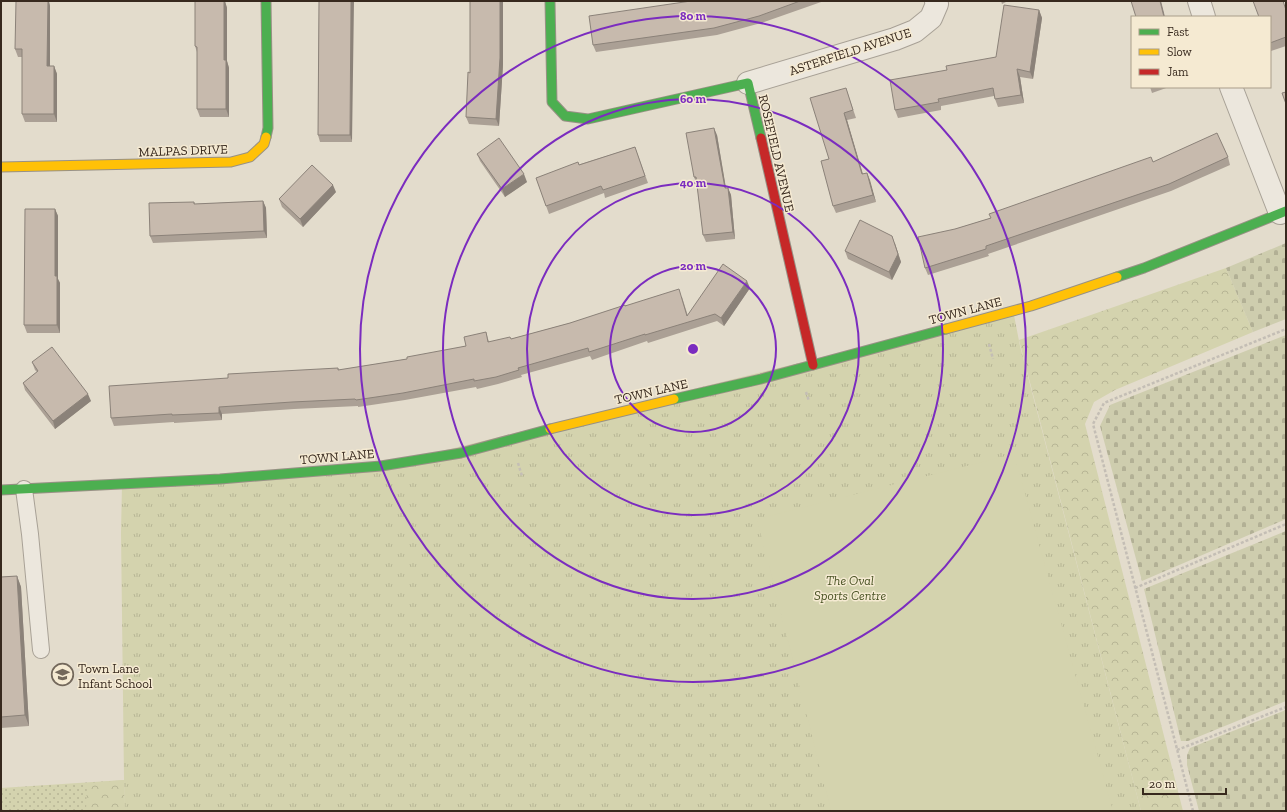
<svg xmlns="http://www.w3.org/2000/svg" width="1287" height="812" font-family="'Zilla Slab',serif">
<style>
.grass{fill:url(#grass-dots)}
.forest{fill:url(#forest-crowns)}
.cemetery{fill:url(#cemetery-stones)}
.park{fill:url(#park-tufts)}
.pitch{fill:#d4d3ae}
.lines{fill:none;stroke-linecap:round;stroke-linejoin:round}
.lane-casing{stroke:#a8a196;stroke-width:18}
.street-casing{stroke:#a8a196;stroke-width:24}
.fast-casing{stroke:#989185;stroke-width:11}
.slow-casing{stroke:#989185;stroke-width:11}
.jam-casing{stroke:#989185;stroke-width:11}
.path{stroke:#c4beb5;stroke-width:2.5;stroke-dasharray:3 2;stroke-linecap:butt}
.lane{stroke:#ece7dd;stroke-width:16}
.street{stroke:#ece7dd;stroke-width:22}
.fast{stroke:#4caf50;stroke-width:9}
.slow{stroke:#ffc107;stroke-width:9}
.jam{stroke:#c62828;stroke-width:9}
.wall{fill:#aba095}
.shaded-wall{fill:#8b8279}
.building{fill:#c7baad;stroke:#8b8279}
.ring{fill:none;stroke:#7b2cbf;stroke-width:2}
.labels{text-anchor:middle;stroke-width:3;stroke-linejoin:round;paint-order:stroke}
.street-label{font-size:13px;fill:#37291e;stroke:#f5ead2}
.park-label{font-size:13px;font-style:italic;fill:#495324;stroke:#f5ead2}
.poi-label{font-size:13px;fill:#37291e;stroke:#f5ead2;text-anchor:start}
.centre{fill:#7b2cbf;stroke:#f5ead2;stroke-width:2}
.ring-label{font-size:12px;text-anchor:middle;font-weight:bold;fill:#7b2cbf;stroke:#f5ead2;stroke-width:3;stroke-linejoin:round;paint-order:stroke}
</style>
<defs>
<pattern id="grass-dots" width="8" height="8" patternUnits="userSpaceOnUse"><rect width="8" height="8" fill="#d4d3ae"/><path d="M2 2h.1M6 6h.1" fill="none" stroke="#b7b595" stroke-width="1.8" stroke-linecap="round"/></pattern>
<pattern id="forest-crowns" width="20" height="18" patternUnits="userSpaceOnUse"><rect width="20" height="18" fill="#d4d3ae"/><path d="M2 6a3 3 0 1 1 6 0M12 15a3 3 0 1 1 6 0" fill="none" stroke="#b7b595"/></pattern>
<pattern id="cemetery-stones" width="16" height="16" patternUnits="userSpaceOnUse"><rect width="16" height="16" fill="#cecdae"/><path d="M2 7V4a2 2 0 0 1 4 0v3zM10 15v-3a2 2 0 0 1 4 0v3z" fill="#b2b095"/></pattern>
<pattern id="park-tufts" width="24" height="20" patternUnits="userSpaceOnUse"><rect width="24" height="20" fill="#d4d3ae"/><path d="M3 7l-1-3M5 7V3M7 7l1-3M15 17l-1-3M17 17v-4M19 17l1-3" fill="none" stroke="#b7b595"/></pattern>
</defs>
<rect width="100%" height="100%" fill="#e3dccc"/>
<path class="grass" d="M124,780L125,811H1V788Z"/>
<path class="forest" d="M1226,268L1253,332L1115,390L1094,402L1085,424L1183,811H1141L1019,340Z
M124,780L125,811H86L87,783Z"/>
<path class="cemetery" d="M1286,243V319L1253,332L1226,268Z
M1286,335V519L1142,581L1100,426L1110,405Z
M1286,531V701L1188,741H1181L1144,589Z
M1286,710V811H1199L1187,765V755L1190,748Z"/>
<path class="park" d="M1013,310L1020,346L1141,811H125L124,780L121,533L122,484L381,466Z"/>
<path class="pitch" d="M1014,454L1113,811H831L757,519Z"/>
<g class="lines">
<defs>
<path id="lane" d="M24,489L30,534L41,650"/>
<path id="street" d="M1199,1L1204,17
M748,83L895,39L915,31L931,18L937,4L936,1
M1231,87L1280,213"/>
<path id="fast" d="M550,1L552,102L565,116L588,119L748,83L761,138
M266,137L268,128L266,1
M1117,277L1144,268L1286,211
M674,399L761,379L946,329
M1,490L220,479L381,466L461,453L550,429"/>
<path id="slow" d="M1,167L231,162L250,157L264,144L266,137
M946,329L1031,306L1117,277
M550,429L674,399"/>
<path id="jam" d="M761,138L813,365"/>
</defs>
<use href="#lane" class="lane-casing"/>
<use href="#street" class="street-casing"/>
<use href="#fast" class="fast-casing"/>
<use href="#slow" class="slow-casing"/>
<use href="#jam" class="jam-casing"/>
<path class="path" d="M989,344L993,359
M806,392L809,401
M518,463L522,476
M1135,588L1286,524
M1177,750L1286,707
M1193,811L1093,424L1104,403L1286,329"/>
<use href="#lane" class="lane"/>
<use href="#street" class="street"/>
<use href="#fast" class="fast"/>
<use href="#slow" class="slow"/>
<use href="#jam" class="jam"/>
</g>
<path class="wall" d="M319,1L352,142H320L318,135Z
M691,1H824L761,23L717,35L596,52L593,45Z
M1001,1H1008L1002,4Z
M225,2L227,8V61L229,68V117H200L197,109V52L195,46Z
M49,3L50,6V66H54L57,74V122H25L22,114V57H18L15,49Z
M1286,9V46L1271,51L1270,48V17Z
M1039,10L1042,18L1033,79L1020,77L1024,103L998,107L995,99L994,96L941,106V110L898,118L895,110L947,70L996,57Z
M503,65L499,126L469,124L466,117Z
M1150,87H1169L1152,93Z
M846,88L856,118L847,120L863,174L867,173L876,202L836,213L833,206L829,159Z
M717,135L726,188H728L731,195L735,239L706,242L703,235L697,185L694,177Z
M635,147L648,183L605,198L604,193L549,214L536,178Z
M477,154L527,182L505,197L480,161Z
M1228,157L1230,165L1171,191L988,254L989,256L928,275L925,268L955,229L991,218L1153,162Z
M336,192L303,227L282,207L279,199Z
M263,201L266,208L267,238L153,243L150,236L194,202L195,204Z
M55,209L58,216V279L60,283V333H27L24,325Z
M895,243L901,262L892,280L848,259L845,251Z
M750,288L724,326L717,321L648,343L647,341L592,360L590,356L521,375L522,377L498,384L477,389L476,387L405,400L358,407V406L294,409L222,414V420L174,423V422L114,426L111,418L228,378L338,368L339,370L407,359L466,346L486,332L489,342L511,339L570,323L625,306L682,297L688,316Z
M32,362L91,401L55,429L25,390L23,383L37,372L35,370Z
M17,576L21,587L29,726L1,728V577Z"/>
<path class="shaded-wall" d="M47,1H49L50,6V74L47,66Z
M222,1H225L227,8V61L229,68V117L226,109Z
M351,1H354L352,142L350,135Z
M500,1H503V65L499,126L496,119Z
M1160,1H1161L1165,17H1164Z
M1039,10L1042,18L1033,79L1030,72Z
M54,66L57,74V122L54,114Z
M1017,69L1020,77L1024,103L1021,95Z
M844,113L847,120L865,182L862,174Z
M714,128L717,135L727,195L725,188Z
M867,173L870,180L876,202L873,195Z
M524,174L527,182L505,197L502,189Z
M333,185L336,192L303,227L300,219Z
M728,188L731,195L735,239L733,232Z
M263,201L266,208L267,238L264,231Z
M55,209L58,216V279L60,283V333L57,325L55,276Z
M892,236L901,262L892,280L889,272Z
M747,281L750,288L724,326L721,318Z
M88,394L91,401L55,429L53,421Z
M219,407L222,414V420L219,413Z
M17,576L21,587L29,726L25,715Z"/>
<path class="building" d="M16,1H48L47,66H54V114H22V49H15Z
M195,1H224V60H226V109H197V47L195,46Z
M319,1H351L350,135H318Z
M470,1H500V58L496,119L466,117L468,72L470,73Z
M691,1H800L759,16L714,28L593,45L589,16Z
M1131,1H1160L1164,17H1136Z
M1253,1H1283L1286,10V37L1270,43V17H1259Z
M1004,5L1039,10L1030,72L1017,69L1021,95L995,99L993,88L938,99L939,102L895,110L890,80L947,70L946,66L996,57Z
M846,88L853,110L844,113L862,174L867,173L873,195L833,206L821,161L829,159L810,98Z
M1286,92V104L1282,93Z
M714,128L725,188H728L733,232L703,235L696,177H694L686,133Z
M1217,133L1228,157L1169,184L986,246V249L925,268L918,237L955,229L991,218L989,214L1151,157L1153,162Z
M499,138L524,174L502,189L477,154Z
M635,147L645,176L603,190L601,186L546,206L536,178L578,162L579,165Z
M312,165L333,185L300,219L279,199Z
M263,201L264,231L150,236L149,203L194,202V204Z
M25,209H55V276H57V325H24Z
M860,220L892,236L898,254L889,272L845,251Z
M723,264L747,281L721,318L715,314L645,335V334L589,352L588,348L518,368L519,370L496,377L474,381V379L403,393L356,400L355,399L292,402L219,407V413L172,415V414L111,418L109,386L228,378V374L338,368V370L407,359V357L466,346L464,337L486,332L488,342L510,337L511,339L570,323L625,305V306L679,289L687,316Z
M52,347L88,394L53,421L23,383L38,371L32,362Z
M17,576L25,715L1,717V577Z"/>
<g class="ring">
<circle cx="693" cy="349" r="83"/>
<circle cx="693" cy="349" r="166"/>
<circle cx="693" cy="349" r="250"/>
<circle cx="693" cy="349" r="333"/>
</g>
<defs>
<symbol id="school-ring" viewBox="-11 -11 22 22"><circle r="9.5" fill="#f5ead2" stroke="#73685b" stroke-width="1.5"/><path d="M0-5L7-2L0 1L-7-2ZM-4 1L0 2.5L4 1V4Q0 6-4 4Z" fill="#73685b"/></symbol>
</defs>
<g fill-rule="evenodd">
<use href="#school-ring" x="50" y="662" width="25" height="25"/>
</g>
<g class="labels">
<g class="street-label">
<text transform="translate(850 51) rotate(-18)" y="5">ASTERFIELD AVENUE</text>
<text transform="translate(183 150) rotate(-2)" y="5">MALPAS DRIVE</text>
<text transform="translate(777 153) rotate(77)" y="5">ROSEFIELD AVENUE</text>
<text transform="translate(965 310) rotate(-15)" y="5">TOWN LANE</text>
<text transform="translate(651 391) rotate(-13)" y="5">TOWN LANE</text>
<text transform="translate(337 456) rotate(-5)" y="5">TOWN LANE</text>
</g>
<g class="park-label">
<text x="850" y="585">The Oval<tspan x="850" dy="15">Sports Centre</tspan></text>
</g>
<g class="poi-label">
<text x="78" y="673">Town Lane<tspan x="78" dy="15">Infant School</tspan></text>
</g>
</g>
<circle cx="693" cy="349" r="6" class="centre"/>
<g class="ring-label">
<text x="693" y="20">80 m</text>
<text x="693" y="103">60 m</text>
<text x="693" y="187">40 m</text>
<text x="693" y="270">20 m</text>
</g>
<rect width="1287" height="812" fill="none" stroke="#37291e" stroke-width="4"/>
<rect x="1131" y="16" width="140" height="72" fill="#f5ead2" stroke="#a99d8a"/>
<rect x="1139" y="29" width="20" height="6" fill="#4caf50" stroke="#a99d8a"/>
<text x="1167" y="36" font-size="12" fill="#37291e">Fast</text>
<rect x="1139" y="49" width="20" height="6" fill="#ffc107" stroke="#a99d8a"/>
<text x="1167" y="56" font-size="12" fill="#37291e">Slow</text>
<rect x="1139" y="69" width="20" height="6" fill="#c62828" stroke="#a99d8a"/>
<text x="1167" y="76" font-size="12" fill="#37291e">Jam</text>
<path d="M1143 788v6h83v-6" fill="none" stroke="#37291e" stroke-width="2"/>
<text x="1149" y="788" font-size="12" fill="#37291e" stroke="#f5ead2" stroke-width="3" paint-order="stroke">20 m</text>
</svg>
